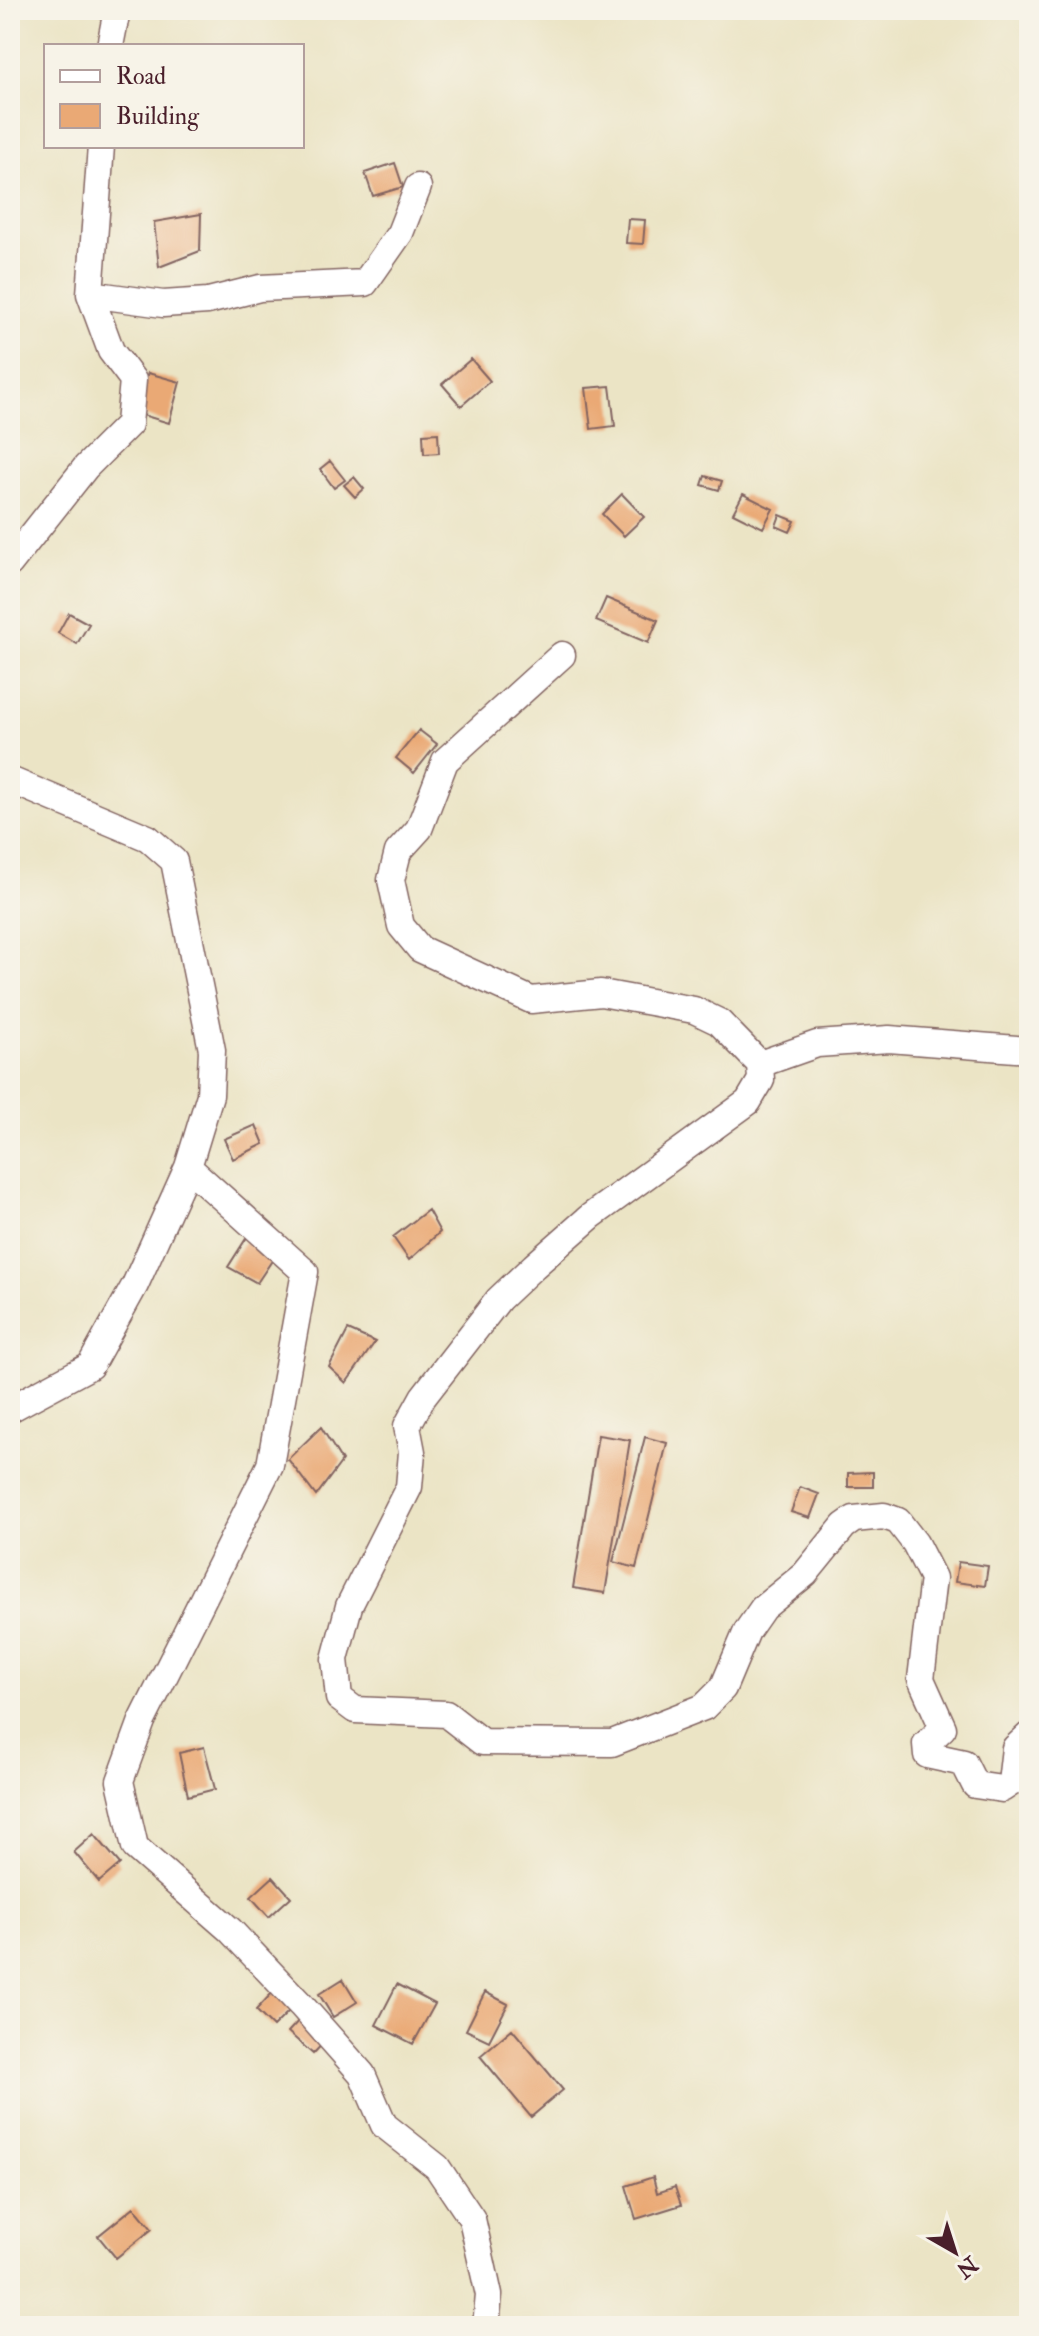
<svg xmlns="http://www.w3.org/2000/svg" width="1039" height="2336" font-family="'IM FELL Double Pica',serif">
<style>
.building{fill:#eaa975}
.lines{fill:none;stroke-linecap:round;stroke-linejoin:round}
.minor-casing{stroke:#826461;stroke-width:29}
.minor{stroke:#fff;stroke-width:26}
</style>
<rect width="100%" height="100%" fill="#f7f3e8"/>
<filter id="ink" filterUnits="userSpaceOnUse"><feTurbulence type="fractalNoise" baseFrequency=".0125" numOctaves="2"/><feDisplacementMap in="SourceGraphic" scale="16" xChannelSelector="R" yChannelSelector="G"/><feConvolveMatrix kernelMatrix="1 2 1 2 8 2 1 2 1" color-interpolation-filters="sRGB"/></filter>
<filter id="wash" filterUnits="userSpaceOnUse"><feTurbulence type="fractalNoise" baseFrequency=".006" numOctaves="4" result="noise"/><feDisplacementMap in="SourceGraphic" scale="32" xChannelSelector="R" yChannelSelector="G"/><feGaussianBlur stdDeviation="1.8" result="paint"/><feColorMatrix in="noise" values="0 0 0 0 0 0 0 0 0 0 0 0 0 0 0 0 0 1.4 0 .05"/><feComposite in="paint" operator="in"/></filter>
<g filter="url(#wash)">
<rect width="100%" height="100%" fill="#ebe4c5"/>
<g id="blocks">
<path class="building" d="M395,163L403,187L373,196L365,173Z
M201,214L200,251L159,267L154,222Z
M628,219L645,220L643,244L626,243Z
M471,359L490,381L461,406L442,384Z
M148,373L180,382L169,423L136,413Z
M610,386L615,426L591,429L586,388Z
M438,433L439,453L424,454L423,434Z
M330,461L345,480L334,488L320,469Z
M705,476L722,481L719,490L702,485Z
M354,477L364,489L355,497L344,485Z
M622,494L644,517L624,536L602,514Z
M743,494L773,509L763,528L733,513Z
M780,515L795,521L790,532L776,526Z
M606,598L658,620L648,643L596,621Z
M69,613L89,624L77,644L58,633Z
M419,730L437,744L414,773L396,758Z
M256,1125L264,1144L233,1159L224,1139Z
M428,1210L440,1232L409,1260L393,1237Z
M249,1234L277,1253L257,1283L228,1267Z
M348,1330L375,1342L346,1383L329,1367Z
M321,1427L342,1461L316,1496L288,1459Z
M598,1435L630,1440L605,1593L573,1588Z
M645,1437L667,1443L636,1568L613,1562Z
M873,1472V1487H848V1473Z
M800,1487L819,1494L810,1518L791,1512Z
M958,1562L988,1566L985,1586L955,1582Z
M204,1747L215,1789L188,1796L179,1753Z
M94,1834L120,1864L99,1882L74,1852Z
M273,1877L291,1897L269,1917L251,1897Z
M343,1979L357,2002L333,2017L319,1994Z
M397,1984L435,2004L413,2044L376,2025Z
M274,1991L292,2008L273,2027L256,2010Z
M485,1992L508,2004L489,2041L466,2030Z
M302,2017L327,2039L313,2054L288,2032Z
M512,2029L563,2090L531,2117L480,2056Z
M653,2177L657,2193L675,2187L681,2205L636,2219L626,2186Z
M134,2207L152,2229L116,2258L98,2236Z"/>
</g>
</g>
<g filter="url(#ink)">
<use href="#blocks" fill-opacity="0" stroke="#826461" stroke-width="2"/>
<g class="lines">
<defs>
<path id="minor" d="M110,46L117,10
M90,294L163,304L208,301L260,288L365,283L400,233L418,187
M10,563L86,467L129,424L133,380L111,351L90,294L101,146
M562,655L445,761L419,829L398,852L391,880L401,926L420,949L531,1000L601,993L694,1010L719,1022L760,1064L761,1080L748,1102L591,1216L534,1266L499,1299L423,1397L407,1426L412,1452L409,1487L349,1606L335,1659L339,1698L355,1710L446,1714L482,1742L612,1743L704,1707L723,1688L747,1631L763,1608L805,1574L844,1526L854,1519L884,1516L898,1521L915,1543L933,1578L921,1679L943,1728L926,1744L927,1755L964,1763L975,1785L1002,1789L1011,1783L1015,1748L1029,1735
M10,780L148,838L174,861L212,1050L210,1095L188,1167L135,1285L90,1366L10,1409
M760,1064L817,1044L889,1039L1029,1050
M188,1167L305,1272L270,1465L142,1721L120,1781L135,1847L230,1930L301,2005L362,2074L384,2125L437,2167L472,2219L489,2295L486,2326"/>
</defs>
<use href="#minor" class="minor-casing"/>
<use href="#minor" class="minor"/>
</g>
</g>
<rect width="1039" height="2336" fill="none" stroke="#f7f3e8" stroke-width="40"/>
<rect x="44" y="44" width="260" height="104" fill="#f7f3e8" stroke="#b29e9c" stroke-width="2"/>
<rect x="60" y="70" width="40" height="12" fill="#ffffff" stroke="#b29e9c" stroke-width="2"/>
<text x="116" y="84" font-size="24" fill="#4a1f2b">Road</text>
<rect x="60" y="104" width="40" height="24" fill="#eaa975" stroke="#b29e9c" stroke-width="2"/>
<text x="116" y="124" font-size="24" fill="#4a1f2b">Building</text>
<g transform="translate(955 2252) rotate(141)" stroke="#f7f3e8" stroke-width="6" paint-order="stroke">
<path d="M0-6L14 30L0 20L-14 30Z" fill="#4a1f2b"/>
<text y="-12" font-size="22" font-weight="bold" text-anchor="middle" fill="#4a1f2b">N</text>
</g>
</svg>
